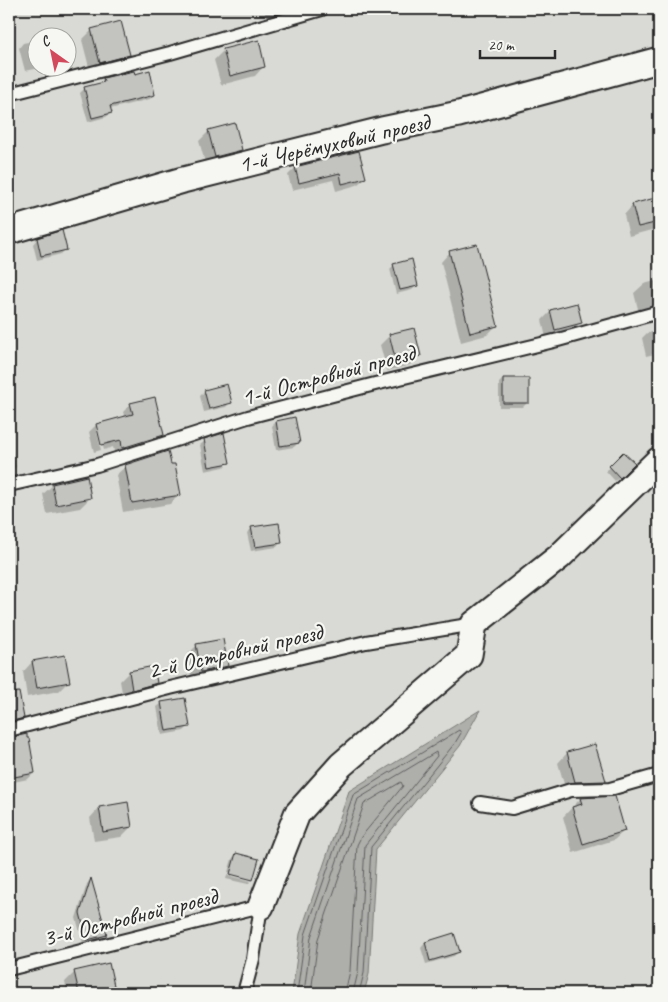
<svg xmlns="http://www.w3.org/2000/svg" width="668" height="1002" font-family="Caveat,sans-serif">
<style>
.green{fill:#d9d9d5;stroke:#828280;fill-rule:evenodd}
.water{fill:#aeaeab;stroke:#7a7a78}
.shadow{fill:#0003}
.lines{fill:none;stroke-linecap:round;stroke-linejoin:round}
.shore{stroke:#5f5f5e;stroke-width:1}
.building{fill:#c3c3c0;stroke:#2b2b2b}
.lane-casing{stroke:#2b2b2b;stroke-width:16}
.street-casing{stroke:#2b2b2b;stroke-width:29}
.lane{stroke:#f6f6f2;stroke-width:12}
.street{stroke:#f6f6f2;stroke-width:25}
.labels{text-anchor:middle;stroke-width:4.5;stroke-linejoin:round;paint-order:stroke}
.street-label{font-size:24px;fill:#2b2b2b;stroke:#f6f6f2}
</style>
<rect width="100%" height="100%" fill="#f6f6f2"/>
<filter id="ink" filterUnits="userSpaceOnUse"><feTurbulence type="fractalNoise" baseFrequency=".02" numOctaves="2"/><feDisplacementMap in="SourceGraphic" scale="10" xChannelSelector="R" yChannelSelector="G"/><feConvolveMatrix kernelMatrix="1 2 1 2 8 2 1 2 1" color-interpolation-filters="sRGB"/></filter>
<g filter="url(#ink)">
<path class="green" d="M9,9H659V993H9ZM38,38H68V68H38Z"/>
<path class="water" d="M480,710L460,746L376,849L369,974L364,993H292L300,934L349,791Z"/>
<path class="shadow" d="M264,9H290L286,13L266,18Z
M92,30L128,55L119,64L90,71L82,40Z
M38,40V68H40L25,71L19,48L23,43Z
M224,50L264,66L255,76L221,85L214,60Z
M104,79L154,94L150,99L110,109L111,113L106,117L88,122L80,93L85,88L99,85Z
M209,131L241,150L231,159L206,166L199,141Z
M358,152L365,178L357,185L336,191L333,180L292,190L288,175L295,168Z
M659,198V228L629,236L624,215L633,205Z
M37,239L65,250L61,254L37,260L33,244Z
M450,252L496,326L487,335L461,342L441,262Z
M394,265L417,285L412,290L396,294L390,269Z
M659,280V308L639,313L634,293L644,284Z
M551,311L581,322L571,332L546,338L542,320Z
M659,331V353L646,356L642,338L647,333Z
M390,335L419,355L410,365L387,371L380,345Z
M503,379L528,402L523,407H499V383Z
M205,391L230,402L226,407L204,412L200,396Z
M131,404L163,435L155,443L115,455L113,447L104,450L98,428H96L101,450L94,452L89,432L96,425L125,418L123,412Z
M276,422L298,443L294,447L276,450L272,426Z
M205,441L228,463L224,467L205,471L200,445Z
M11,446L16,467L9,474V447Z
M623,453L633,463L615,481L606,471Z
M126,466H170L180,494L170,504L123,512L116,475Z
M53,485L90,498L80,508L47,514L43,494Z
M252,528L281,542L277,547L251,551L247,533Z
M197,645L227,666L217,675L192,681L187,655Z
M64,657L68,682L59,691L27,697L23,672L32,662Z
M129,672L155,683L146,692L123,698L120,681Z
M162,703L188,727L184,731L162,735L157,707Z
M26,735L34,773L28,779L9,783V739Z
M594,745L605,781L595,790L566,791L558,763L567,753Z
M580,799L624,831L614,840L573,853L563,817Z
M99,808L131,827L121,837L94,841L90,818Z
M236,854L252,879L251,881V878L228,872L232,859Z
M227,875L251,881L248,884L226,879Z
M90,880L106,934L101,939L83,943L76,918L87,884Z
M425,943L458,952L454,956L426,964L421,948Z
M108,965L114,990L110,993H67L65,982L74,973Z"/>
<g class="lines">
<path class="shore" d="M297,993L305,935L353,795L459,730L461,733L455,743L371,847L364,973L359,993
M304,993L311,937L358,799L436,752L437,756L365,845L358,972L353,993
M311,993L318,939L364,804L401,782L403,786L361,837L357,845L350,971L345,993"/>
</g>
<path class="building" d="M121,21L130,55L100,63L91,29Z
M259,40L265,67L230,76L223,49Z
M150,70L155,95L110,106L112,113L92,118L84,87L104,82L103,78L134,71L135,74Z
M235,123L242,150L215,157L208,130Z
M359,151L366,178L342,184L340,173L299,183L295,167Z
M659,197V222L638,227L632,204Z
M62,230L67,250L41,256L37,238Z
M477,244L498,326L470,333L449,251Z
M412,259L418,286L400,290L393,264Z
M577,303L582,323L555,330L550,310Z
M414,328L421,356L396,362L389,334Z
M503,378H529V403H503Z
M227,384L232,403L209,409L204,390Z
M155,397L164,435L122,448L121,440L101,445L96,424L133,414L130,403Z
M295,417L300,443L280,446L276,421Z
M224,433L230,463L209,467L204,439Z
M168,451L171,464H175L181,495L132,503L125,465Z
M623,452L635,463L620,478L609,466Z
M87,476L91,498L56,505L52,484Z
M279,523L282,543L255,547L251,527Z
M223,639L228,666L201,672L196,644Z
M65,655L70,682L37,688L32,661Z
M154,666L157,683L132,690L129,671Z
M19,692L24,718L9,722V693Z
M185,698L190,727L166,731L161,702Z
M27,734V738H29L35,773L9,778V738Z
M595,744L606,781L575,782L567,752Z
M615,796L625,831L583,844L572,807L582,804L580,798Z
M128,802L132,827L103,832L99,807Z
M236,853L259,859L253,880L230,874Z
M91,878L107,935L87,940L80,913Z
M454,933L460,952L430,961L425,942Z
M109,963L115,990L103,993H79L74,971Z"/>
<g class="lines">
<defs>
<path id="lane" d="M9,94L170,53L322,9
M9,485L97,465L248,417L375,384L558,340L659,312
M9,730L170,688L366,642L474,624
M480,803L512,808L571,790L610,789L659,775
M9,969L261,906L253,959L244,993"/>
<path id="street" d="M9,231L183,180L382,130L459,114L659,60
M261,906L297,814L341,765L469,655L474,624L559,557L659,460"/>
</defs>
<use href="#lane" class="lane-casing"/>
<use href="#street" class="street-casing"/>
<use href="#lane" class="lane"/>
<use href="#street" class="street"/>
</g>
</g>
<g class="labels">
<g class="street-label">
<text transform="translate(334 143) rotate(-13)" y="8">1-й Черёмуховый проезд</text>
<text transform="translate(328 375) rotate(-15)" y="8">1-й Островной проезд</text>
<text transform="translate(235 651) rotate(-13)" y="8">2-й Островной проезд</text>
<text transform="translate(130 917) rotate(-14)" y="8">3-й Островной проезд</text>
</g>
</g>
<rect width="668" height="1002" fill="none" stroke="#f6f6f2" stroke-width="30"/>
<rect x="15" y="15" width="638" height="972" fill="none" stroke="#2b2b2b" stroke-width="2" filter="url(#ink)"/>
<g transform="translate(52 52) rotate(327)"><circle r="24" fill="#f6f6f2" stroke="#a5a5a2"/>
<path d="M0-4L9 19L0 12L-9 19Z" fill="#d1495b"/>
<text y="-8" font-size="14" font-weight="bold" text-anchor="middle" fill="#2b2b2b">С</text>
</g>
<path d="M480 50v8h75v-8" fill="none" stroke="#2b2b2b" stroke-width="2.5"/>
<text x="488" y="50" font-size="15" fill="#2b2b2b" stroke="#f6f6f2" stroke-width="4" paint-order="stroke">20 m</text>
</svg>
